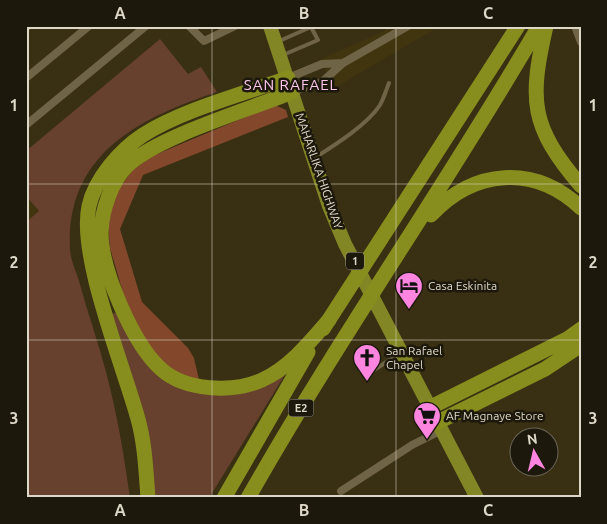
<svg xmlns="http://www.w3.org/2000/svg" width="607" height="524" font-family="Ubuntu,sans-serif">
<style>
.built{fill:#413510}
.green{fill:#67402e}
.forest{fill:#83482c}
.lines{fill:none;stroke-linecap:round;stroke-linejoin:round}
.service{stroke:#6f6446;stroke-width:4}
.minor{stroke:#6f6446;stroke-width:8}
.trunk{stroke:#828625;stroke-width:14}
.motorway{stroke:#878e1d;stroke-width:15}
.grid{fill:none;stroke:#ddd7c7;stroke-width:1;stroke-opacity:0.55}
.labels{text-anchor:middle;stroke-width:5;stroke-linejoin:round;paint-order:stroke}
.shield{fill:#1c180c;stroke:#a39e8f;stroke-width:1}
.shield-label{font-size:11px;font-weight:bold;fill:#ddd7c7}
.street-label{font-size:12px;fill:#ddd7c7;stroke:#1c180c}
.poi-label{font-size:12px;fill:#ddd7c7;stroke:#1c180c;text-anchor:start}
.quarter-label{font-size:15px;letter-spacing:1px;fill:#fcc5eb;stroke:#1c180c}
.neatline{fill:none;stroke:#ddd7c7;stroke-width:2}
.grid-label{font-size:16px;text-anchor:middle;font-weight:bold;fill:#ddd7c7}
</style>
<rect width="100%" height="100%" fill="#392f13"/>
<path class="built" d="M389,26H440L336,87L319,60L382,32Z
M26,196L39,211L26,222Z"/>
<path class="green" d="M160,39L188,74L201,67L217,92C139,118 66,154 70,248C70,259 76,271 79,281C87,311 98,341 106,372C117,413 124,455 130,498H26V222L39,211L26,196V151Z
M119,312L148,362L231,392L291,365L209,498H154L112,314Z"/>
<path class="forest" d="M277,106L286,110L288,117L143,175L120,229L142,302L188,348L194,358L199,380L178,374L160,363L132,324L110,248L108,226L111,205L121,186L132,171L150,157L269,107Z"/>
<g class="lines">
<path class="service" d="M277,42L311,27L318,40L283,55
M316,157C335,145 368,124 380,105C384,98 386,90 389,83
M374,370L399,354"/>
<path class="minor" d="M189,26L204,41L235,26
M575,26L581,42
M26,28L28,26
M26,78L89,26
M288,78L322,64L343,63
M292,92L322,82L343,63L408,26
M26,125L146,26
M341,491L412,445L442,430"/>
<path class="trunk" d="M270,26L329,206L345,244L477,498"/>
<path class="motorway" d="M546,26C529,101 530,126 581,186
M292,92C251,109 156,137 127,166C111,182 102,210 101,232C101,270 133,344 161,369C185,391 233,393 262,380C289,368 310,342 329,320
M431,215C474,169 534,164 581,208
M323,329L518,26
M431,407L567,339L581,329
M438,422L545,369L581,345
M148,498C146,472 145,444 138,419C124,367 78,256 89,206C95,179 120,150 143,135C182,110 243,94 288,78
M224,498L308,352
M248,498C339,337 446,186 539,26"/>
</g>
<path class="grid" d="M212,26V498M396,26V498M26,184H581M26,340H581"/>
<defs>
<symbol id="hotel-pin" viewBox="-11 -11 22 30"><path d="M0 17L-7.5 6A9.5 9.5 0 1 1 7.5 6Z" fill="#fe85df" stroke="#1c180c"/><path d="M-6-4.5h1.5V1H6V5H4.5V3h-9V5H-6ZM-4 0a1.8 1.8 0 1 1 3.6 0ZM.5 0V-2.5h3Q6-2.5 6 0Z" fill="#111"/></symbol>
<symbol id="church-pin" viewBox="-11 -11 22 30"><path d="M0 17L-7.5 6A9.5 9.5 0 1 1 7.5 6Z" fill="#fe85df" stroke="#1c180c"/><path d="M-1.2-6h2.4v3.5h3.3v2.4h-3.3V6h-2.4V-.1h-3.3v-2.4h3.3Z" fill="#111"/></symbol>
<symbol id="supermarket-pin" viewBox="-11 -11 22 30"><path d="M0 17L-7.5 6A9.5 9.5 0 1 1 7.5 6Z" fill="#fe85df" stroke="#1c180c"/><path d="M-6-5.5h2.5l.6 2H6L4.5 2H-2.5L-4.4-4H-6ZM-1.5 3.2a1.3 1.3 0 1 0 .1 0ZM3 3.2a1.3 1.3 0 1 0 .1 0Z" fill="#111"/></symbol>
</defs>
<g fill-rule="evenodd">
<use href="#hotel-pin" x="393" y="270" width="32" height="43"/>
<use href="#church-pin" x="351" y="342" width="32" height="43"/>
<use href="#supermarket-pin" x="411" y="400" width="32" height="43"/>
</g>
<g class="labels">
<g class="shield">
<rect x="346" y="252.5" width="18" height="17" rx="4"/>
<rect x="288.5" y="399.5" width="25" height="17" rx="4"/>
</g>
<g class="shield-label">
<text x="355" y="265">1</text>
<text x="301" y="412">E2</text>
</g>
<g class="street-label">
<text transform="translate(319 171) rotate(71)" y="4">MAHARLIKA HIGHWAY</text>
</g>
<g class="poi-label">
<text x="428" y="290">Casa Eskinita</text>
<text x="386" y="355">San Rafael<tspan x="386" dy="14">Chapel</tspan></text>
<text x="446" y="420">AF Magnaye Store</text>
</g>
<g class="quarter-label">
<text x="291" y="90">SAN RAFAEL</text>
</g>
</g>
<rect width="607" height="524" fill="none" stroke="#1c180c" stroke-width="55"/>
<g transform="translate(534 452) rotate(352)"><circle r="24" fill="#1c180c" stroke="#696457"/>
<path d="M0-4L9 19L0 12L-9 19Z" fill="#fe85df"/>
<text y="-8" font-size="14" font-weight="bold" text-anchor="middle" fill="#ddd7c7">N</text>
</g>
<rect x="28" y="28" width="552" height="468" class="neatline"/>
<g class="grid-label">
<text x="120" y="19">A</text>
<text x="304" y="19">B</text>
<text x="488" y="19">C</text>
<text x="14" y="111">1</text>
<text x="593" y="111">1</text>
<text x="14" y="268">2</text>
<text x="593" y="268">2</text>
<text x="14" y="424">3</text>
<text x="593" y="424">3</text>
<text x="120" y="516">A</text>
<text x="304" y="516">B</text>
<text x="488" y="516">C</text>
</g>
</svg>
